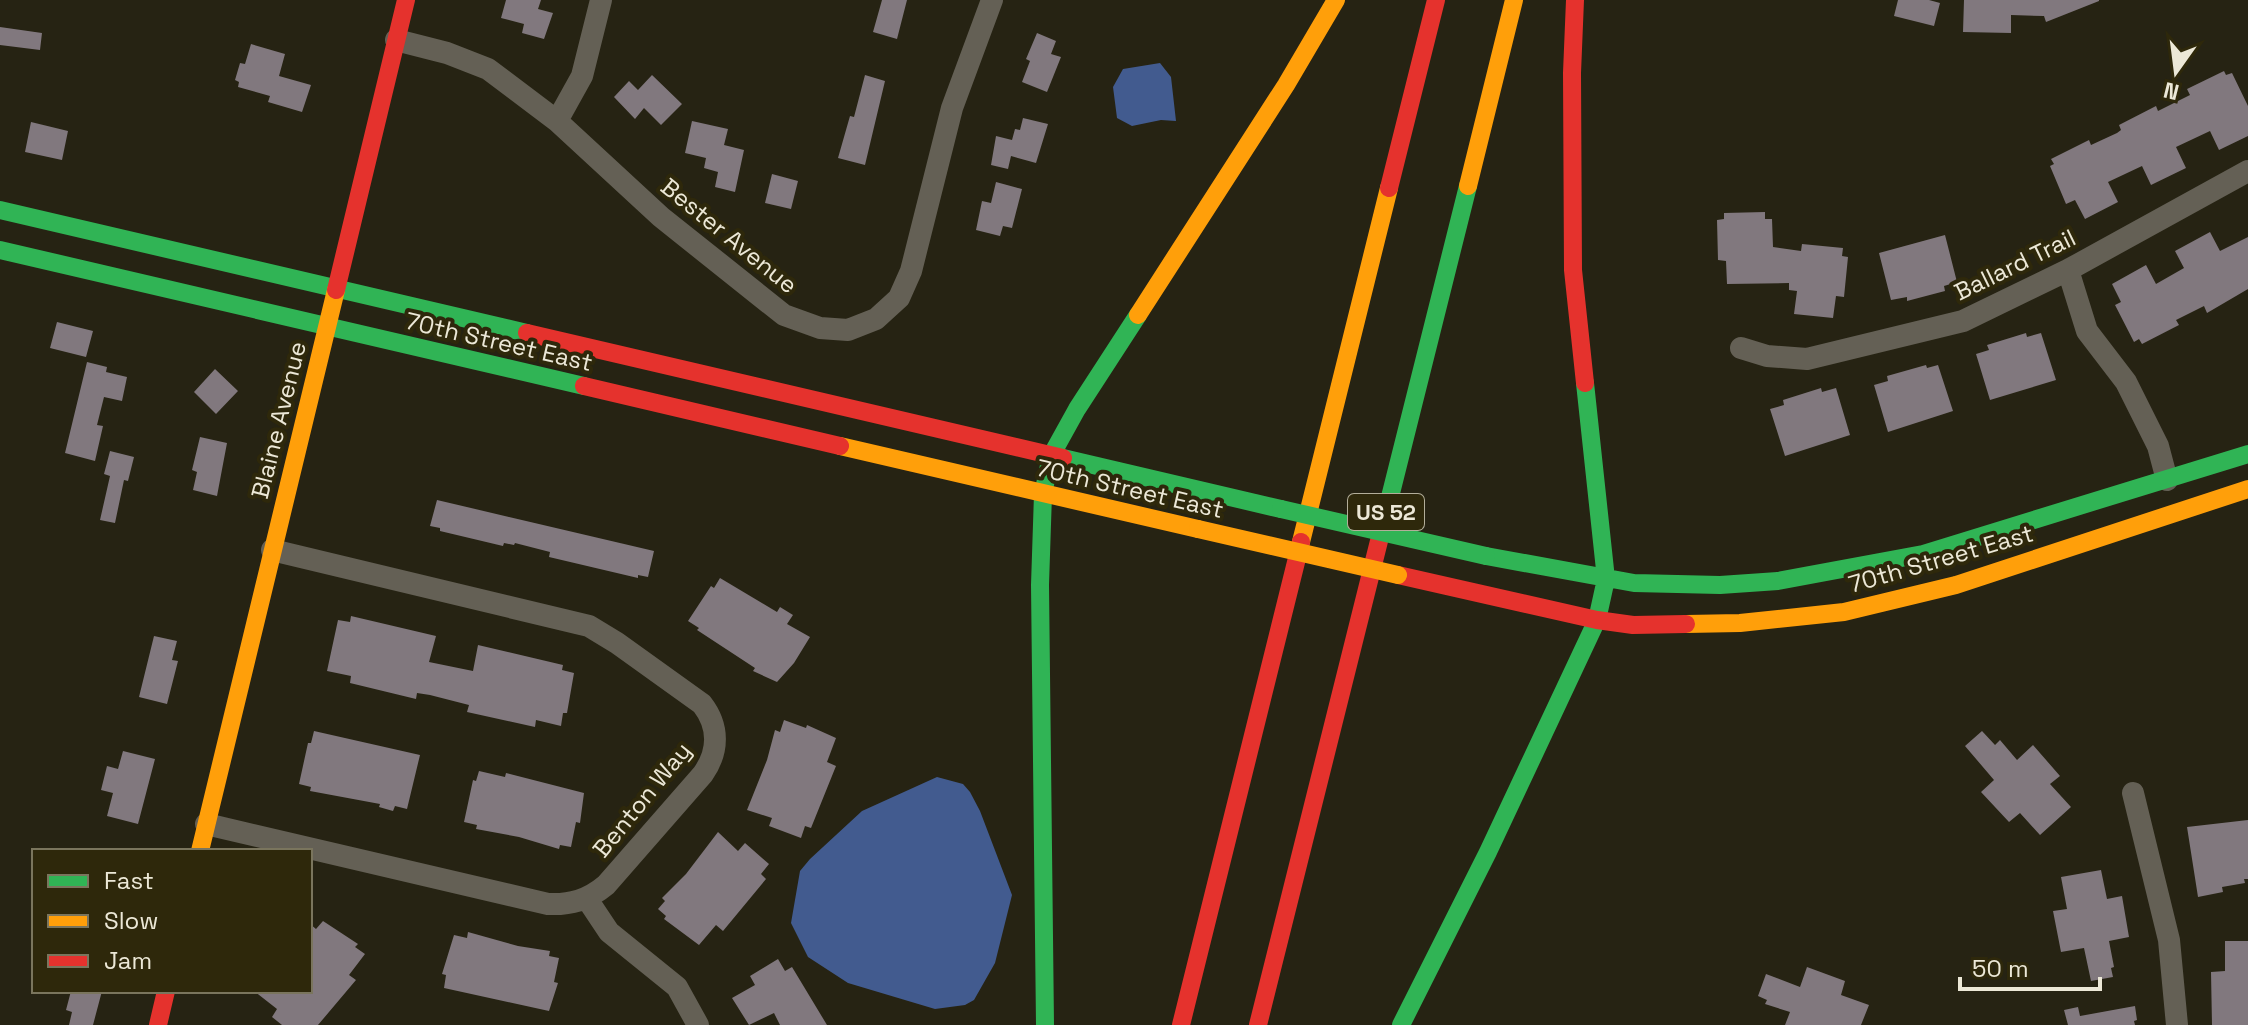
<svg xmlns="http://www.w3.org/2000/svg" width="2248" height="1025" font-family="'Space Grotesk',sans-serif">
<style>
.water{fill:#425b8f}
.building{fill:#81787e}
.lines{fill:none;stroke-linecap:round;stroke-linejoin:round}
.street{stroke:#646055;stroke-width:22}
.fast{stroke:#30b455;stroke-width:18}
.slow{stroke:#ff9f0a;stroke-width:18}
.jam{stroke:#e5322d;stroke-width:18}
.fast-bridge{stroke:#30b455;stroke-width:18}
.slow-bridge{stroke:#ff9f0a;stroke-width:18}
.labels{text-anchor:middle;stroke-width:8;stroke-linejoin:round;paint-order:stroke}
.shield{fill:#2e280b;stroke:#b3ae9a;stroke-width:2}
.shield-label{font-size:22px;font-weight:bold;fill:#ece8d7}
.street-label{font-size:24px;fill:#ece8d7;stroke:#2e280b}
</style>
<rect width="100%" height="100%" fill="#262313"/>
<path class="water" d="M1160,63L1171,77L1176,121L1161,120L1132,126L1117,118L1113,87L1123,69Z
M937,777L963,784L970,792L980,811L1012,895L995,963L974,1000L965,1005L935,1009L848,983L808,957L791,923L800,871L810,859L862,811Z"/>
<path class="building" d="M506,0H541L538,9L553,13L544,39L522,33L524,24L501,18Z
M882,0H907L897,39L873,32Z
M1898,0H1929L1940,3L1934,26L1894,16Z
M1964,0H2099V1L2046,22L2044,16L2011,15V33L1963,32Z
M0,27L42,33L40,50L0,45Z
M1037,33L1056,41L1051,54L1061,57L1047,92L1022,82L1030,61L1026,59Z
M251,44L285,54L279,76L311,85L302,112L268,102L270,96L238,87L239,82L235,80L240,63L245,64Z
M2224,71L2226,75L2232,73L2248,106V136L2219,150L2210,131L2176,147L2186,168L2151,185L2142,166L2108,182L2118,202L2085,219L2075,200L2066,204L2050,166L2054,164L2051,159L2089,140L2091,145L2117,133L2121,130L2119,125L2156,106L2158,111L2190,95L2187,89Z
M652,75L682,104L661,125L644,108L635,119L614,97L629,81L638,90Z
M865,75L885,81L865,165L838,158L850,116L854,117Z
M1023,118L1048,124L1036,163L1011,156L1008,169L991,165L996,136L1012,140L1015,129L1020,130Z
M692,121L728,129L724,145L744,150L735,192L715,187L718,172L704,168L706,158L685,153Z
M31,122L68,131L62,160L25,152Z
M772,174L798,181L791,209L765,203Z
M996,182L1022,189L1012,228L1003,226L1000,236L976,230L982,201L991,203Z
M1765,212V219H1772L1773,247L1801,251L1802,244L1843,248L1842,256L1848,257L1844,297L1836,296L1833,318L1794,314L1797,291L1789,290V283L1727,284L1726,261L1718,260L1717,220L1724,219V213Z
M2210,232L2220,251L2248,237V289L2207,313L2204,306L2176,320L2179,325L2142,344L2139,339L2134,342L2115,305L2121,302L2112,284L2146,265L2156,284L2184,268L2175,251Z
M1945,235L1957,282L1944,286L1945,291L1907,301V297L1891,300L1879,253Z
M57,322L93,331L86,357L50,348Z
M2026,333L2027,337L2041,333L2056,380L1990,400L1976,354L1989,350L1987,345Z
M87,362L107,367L106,372L127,377L122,401L104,397L97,425L103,426L95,461L65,453Z
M1926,365L1927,368L1938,365L1953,411L1888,432L1874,385L1888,381L1887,376Z
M215,369L238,391L216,414L194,392Z
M1821,388L1822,392L1836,388L1850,435L1785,456L1770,409L1784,405L1783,400Z
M200,437L227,443L217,496L193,490L197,472L192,470Z
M110,451L134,457L128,481L124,480L115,523L100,520L110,476L104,474Z
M437,500L654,551L648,577L638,575V578L549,557L550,552L515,543L514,545L504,543L503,546L440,531V528L430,526Z
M720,578L777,612L780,607L793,615L787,624L810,637L794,663L777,682L753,671L755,668L697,630L699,628L688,621L711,586L714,588Z
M351,616L436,636L429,662L473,671L478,645L563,665L562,670L574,673L567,713H563L561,726L536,720L535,727L467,712L469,705L430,695L417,693L416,699L350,683L351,676L327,671L338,620L350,622Z
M154,636L177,641L172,660L178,661L167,704L139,697Z
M784,720L806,728L807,725L836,738L827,762L836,766L811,828L805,826L801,838L769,826L772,818L747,810L767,760L775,730L780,732Z
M314,731L420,755L407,809L395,806L393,811L379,807L380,804L310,791L311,787L299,784L308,743H311Z
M1982,731L1995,745L2000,740L2017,760L2033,745L2060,776L2050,784L2071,807L2040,835L2020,813L2009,822L1981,792L1994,780L1965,746Z
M123,751L155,759L138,824L107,816L113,793L101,790L107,766L118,769Z
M479,771L505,777L506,773L584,793L580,823L576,822L571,847L560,845L559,849L519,837L476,829L477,825L464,822L473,780L476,781Z
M2248,820V879H2244L2245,883L2222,887L2223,892L2198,897L2187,827Z
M718,832L738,851L745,843L769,864L761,874L766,879L723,931L716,925L699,945L664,919L666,916L658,909L665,901L662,898L686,874Z
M2101,870L2107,899L2122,896L2129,937L2109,941L2114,967L2111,968L2113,977L2091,981L2084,948L2061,952L2053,911L2067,909L2061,877Z
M323,921L358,944L355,947L365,954L349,975L356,980L318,1025H282L272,1017L277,1009L254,991H310V924L316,929Z
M468,932L518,946L550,951L549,956L559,958L554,982L558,983L549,1011L444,988L446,975L442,974L454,935L467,938Z
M2225,941H2248V1025H2212L2211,972L2225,971Z
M778,959L785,971L792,967L827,1025H780L774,1013L749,1025L732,998L755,985L750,976Z
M1807,967L1845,981L1841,995L1869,1005L1861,1025H1785L1790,1012L1765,1004L1767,1000L1758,996L1766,974L1800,987Z
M71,991H102L93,1025H69L72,1012L66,1010Z
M2135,1006L2137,1020L2134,1021L2135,1025H2068L2064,1010L2078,1007L2080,1016Z"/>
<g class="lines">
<path class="street" d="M396,40L447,53L488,69L557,121L661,217L784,315L820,328L848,330L876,319L899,298L911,271L952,108L992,0
M557,121L582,76L601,0
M2068,270L2087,331L2126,382L2158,446L2167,480
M1741,348L1767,356L1807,359L1963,321L2068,270L2248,171
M2133,793L2169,940L2177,1025
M206,824L548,904C571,905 588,900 606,885L703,774C719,751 719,726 702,704L617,643L589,626L272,550
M587,899L609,932L677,987L698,1025"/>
<path class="fast" d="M0,210L527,333
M0,250L584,386
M1063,458L1281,509
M1380,537L1468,186
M1486,556L1634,583L1720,585L1778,581L1923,554L2248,454
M1045,1025L1040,585L1043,494L1051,456L1077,409L1138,315
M1401,1025L1488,852L1597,620L1606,579L1585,383"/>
<path class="slow" d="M1468,186L1514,0
M1138,315L1286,85L1336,0
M840,446L1198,529
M1301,542L1389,188
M1686,624L1740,623L1844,612L1956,585L2248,489
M200,851L336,290"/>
<path class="jam" d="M1575,0L1572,73L1573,270L1585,383
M1389,188L1436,0
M336,290L406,0
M527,333L1063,458
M584,386L840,446
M1398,575L1597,620L1633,625L1686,624
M158,1025L166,991
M1181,1025L1301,542
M1258,1025L1380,537"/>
<path class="fast-bridge" d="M1281,509L1486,556"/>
<path class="slow-bridge" d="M1198,529L1398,575"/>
</g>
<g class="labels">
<rect class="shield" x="1348" y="494" width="76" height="36" rx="6"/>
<g class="shield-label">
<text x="1386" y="520">US 52</text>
</g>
<g class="street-label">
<text transform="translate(729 236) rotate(39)" y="8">Bester Avenue</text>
<text transform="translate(2015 265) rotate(-26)" y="8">Ballard Trail</text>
<text transform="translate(499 342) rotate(13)" y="8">70th Street East</text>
<text transform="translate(279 420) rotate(-76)" y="8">Blaine Avenue</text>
<text transform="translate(1130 489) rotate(13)" y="8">70th Street East</text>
<text transform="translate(1941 559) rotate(-16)" y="8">70th Street East</text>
<text transform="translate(642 800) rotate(-51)" y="8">Benton Way</text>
</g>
</g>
<rect x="32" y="849" width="280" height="144" fill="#2e280b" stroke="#7a755d" stroke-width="2"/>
<rect x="48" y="875" width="40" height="12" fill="#30b455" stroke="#7a755d" stroke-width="2"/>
<text x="104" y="889" font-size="24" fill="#ece8d7">Fast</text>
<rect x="48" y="915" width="40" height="12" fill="#ff9f0a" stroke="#7a755d" stroke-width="2"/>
<text x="104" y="929" font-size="24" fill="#ece8d7">Slow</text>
<rect x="48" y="955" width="40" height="12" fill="#e5322d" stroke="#7a755d" stroke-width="2"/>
<text x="104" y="969" font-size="24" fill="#ece8d7">Jam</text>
<g transform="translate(2176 72) rotate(194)" stroke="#2e280b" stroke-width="6" paint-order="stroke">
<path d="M0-6L14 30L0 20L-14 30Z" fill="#ece8d7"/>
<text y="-12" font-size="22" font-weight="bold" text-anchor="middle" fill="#ece8d7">N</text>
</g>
<path d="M1960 977v12h140v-12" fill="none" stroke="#ece8d7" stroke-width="4"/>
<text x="1972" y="977" font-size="24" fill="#ece8d7" stroke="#2e280b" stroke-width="6" paint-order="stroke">50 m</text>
</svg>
